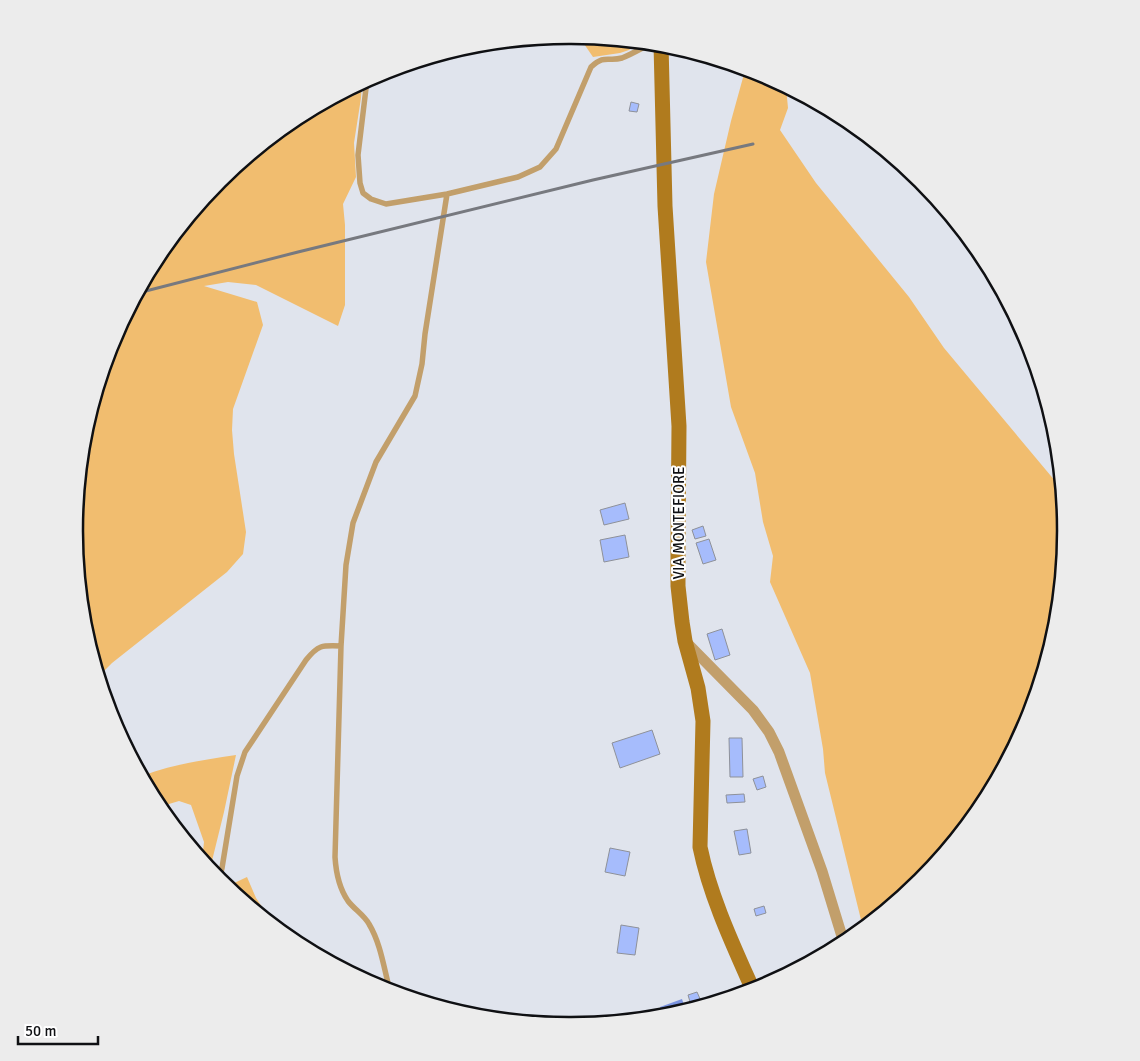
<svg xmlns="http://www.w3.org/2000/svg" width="1140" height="1061" font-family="Signika,sans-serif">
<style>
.green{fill:#f1bd6f}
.water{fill:#7a93e0}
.building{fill:#a6bcfc;stroke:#8e9199}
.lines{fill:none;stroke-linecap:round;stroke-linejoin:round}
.service{stroke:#c29f6b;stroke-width:5.5}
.minor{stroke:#c29f6b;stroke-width:11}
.secondary{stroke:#b07b1e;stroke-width:15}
.rail{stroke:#77797f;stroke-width:3}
.labels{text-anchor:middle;stroke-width:4;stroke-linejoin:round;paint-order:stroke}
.street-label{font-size:15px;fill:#0f1013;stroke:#fff}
.rim{fill:none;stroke:#0f1013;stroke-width:2.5}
</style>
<rect width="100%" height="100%" fill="#e0e4ed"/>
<path class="green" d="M581,36L640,42L629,50L620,53L593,57L582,41Z
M750,70L760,73L786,87L788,108L780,130L816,183L909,297L944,348L1061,488L1065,531L1056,627L1028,720L982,806L920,881L863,928L825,773L823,749L810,673L770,582L773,556L763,522L755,473L731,407L706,262L714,194L731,121L744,74Z
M362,83L361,98L354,143L356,177L343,204L345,225V305L338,326L256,285L228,282L204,286L257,302L263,325L233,409L232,430L234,454L246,532L243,554L227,572L112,663L99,676L84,627L75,530L84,434L112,341L158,255L220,180L295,118Z
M236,755L224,812L210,869L202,860L204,842L191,805L179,801L159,807L142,776C173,764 203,760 236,755Z
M247,877L256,898L275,926L241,898L230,885Z"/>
<path class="water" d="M682,999L685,1008L663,1016L660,1007Z"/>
<path class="building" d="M631,102L639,104L637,112L629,111Z
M625,503L629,519L604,525L600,510Z
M703,526L706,536L695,539L692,530Z
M625,535L629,557L604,562L600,540Z
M709,539L716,560L703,564L696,543Z
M722,629L730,655L715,660L707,634Z
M652,730L660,754L620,768L612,743Z
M729,738H742L743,777H730Z
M763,776L766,787L757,790L753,779Z
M744,794L745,802L727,803L726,795Z
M747,829L751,853L739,855L734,831Z
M610,848L630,852L625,876L605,872Z
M764,906L766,913L756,916L754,909Z
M621,925L639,928L635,955L617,953Z
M788,971L789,973L774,981L773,975Z
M697,992L701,1001L691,1005L688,995Z"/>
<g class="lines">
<path class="service" d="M367,80L358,155L360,183L363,193L371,199L386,204L447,194L518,177L540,167L556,149L591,67C605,54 608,62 622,58C632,54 642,48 652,43
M219,880L222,868L237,776L245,752L306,660C318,645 322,645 341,646
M390,991C384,969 381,944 369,924C364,915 354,909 348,901C339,888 336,873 335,857L341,646L346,565L353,523L376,462L415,396L422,364L425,334L447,194"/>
<path class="minor" d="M685,641L753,710L769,732L779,752L822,871L844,943"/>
<path class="secondary" d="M661,44L665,206L679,426L678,545V586L682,622L685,641L698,688L703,721L700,847C710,896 733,945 753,990"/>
<path class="rail" d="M138,293L298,252L593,180L753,144"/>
</g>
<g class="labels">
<g class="street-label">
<text transform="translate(679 523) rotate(-90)" y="5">VIA MONTEFIORE</text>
</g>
</g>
<path d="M0 0H1140V1061H0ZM569 44H571A486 486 0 0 1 1057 530V531A486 486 0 0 1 571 1017H569A486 486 0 0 1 83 531V530A486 486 0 0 1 569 44Z" fill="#ececec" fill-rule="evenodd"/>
<path class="rim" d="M569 44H571A486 486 0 0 1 1057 530V531A486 486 0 0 1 571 1017H569A486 486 0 0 1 83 531V530A486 486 0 0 1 569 44Z"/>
<path d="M18 1036v8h80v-8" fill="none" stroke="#0f1013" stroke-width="2.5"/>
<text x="25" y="1036" font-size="15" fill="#0f1013" stroke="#ffffff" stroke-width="4" paint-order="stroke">50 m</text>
</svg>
